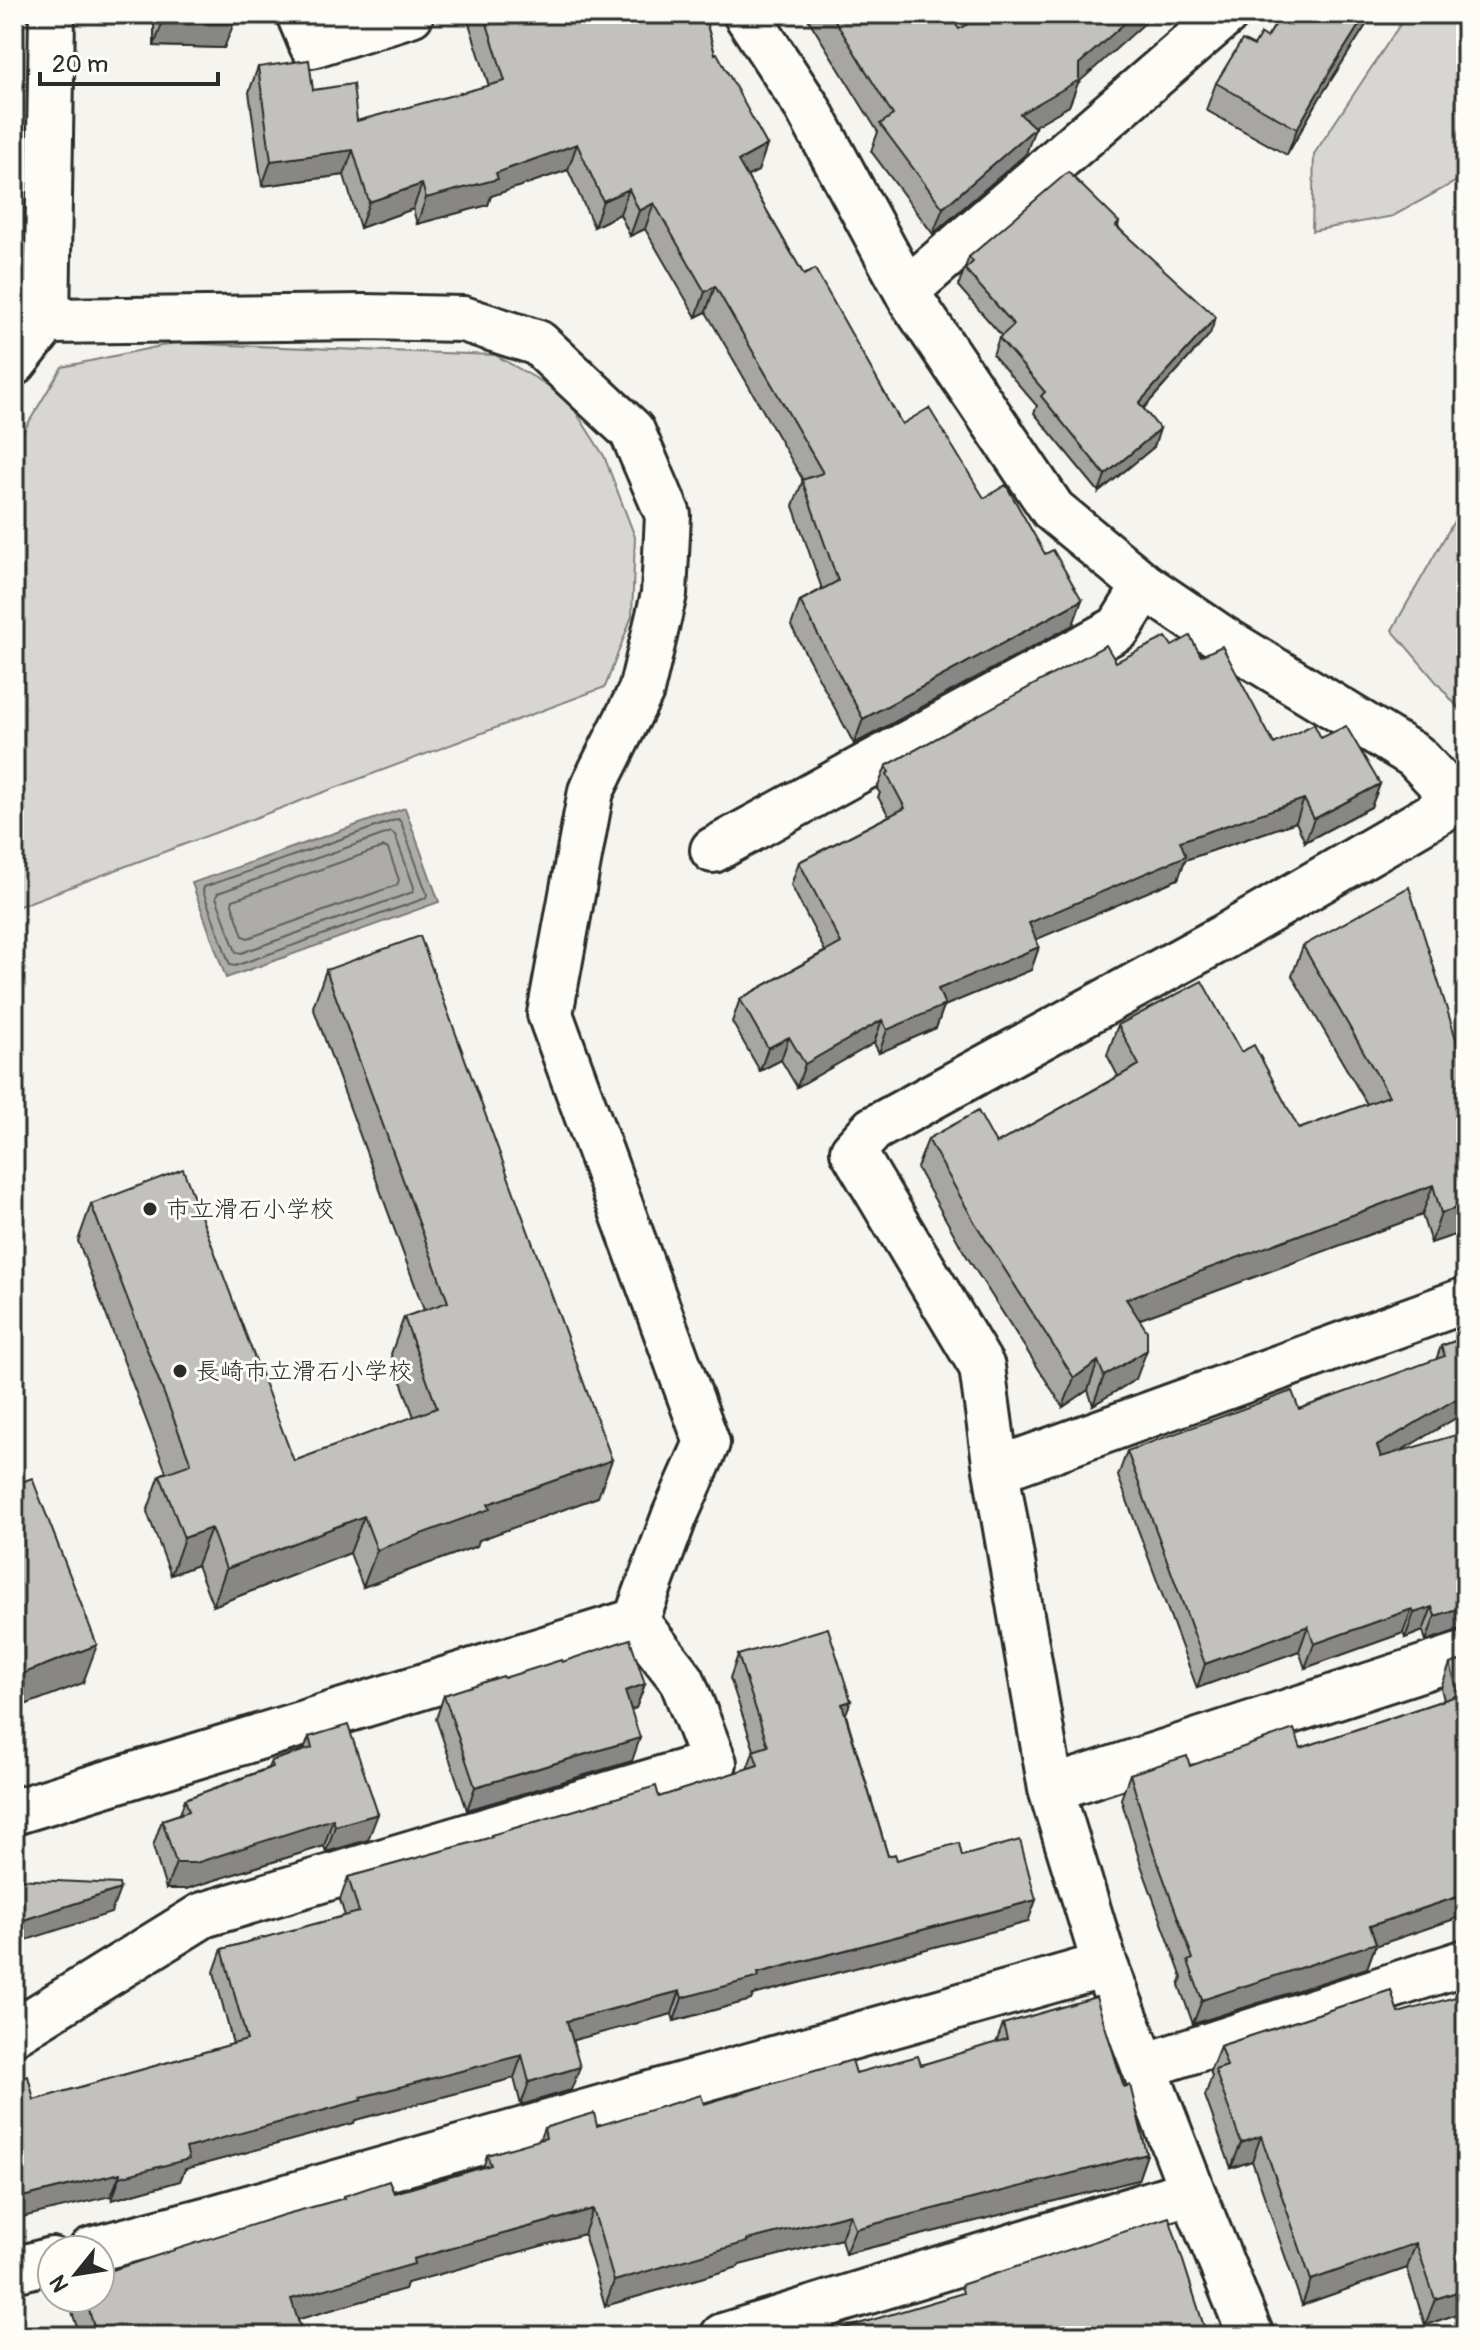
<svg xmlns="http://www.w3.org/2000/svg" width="1480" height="2350" font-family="Pangolin,'Klee One',sans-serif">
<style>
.green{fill:#d7d6d2;stroke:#81807e;stroke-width:2}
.water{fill:#adaca9;stroke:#797877;stroke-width:2}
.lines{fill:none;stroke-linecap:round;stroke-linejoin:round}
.shore{stroke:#5f5f5d;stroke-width:2}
.minor-casing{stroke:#2b2b2b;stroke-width:50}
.minor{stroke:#fdfcf7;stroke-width:44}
.wall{fill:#a7a6a3;stroke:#2b2b2b;stroke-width:2}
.shaded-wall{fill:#888785;stroke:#2b2b2b;stroke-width:2}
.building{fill:#c2c1be;stroke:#2b2b2b;stroke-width:2}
.poi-dot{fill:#2b2b2b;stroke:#fdfcf7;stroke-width:3}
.labels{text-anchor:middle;stroke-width:6;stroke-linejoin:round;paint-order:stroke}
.poi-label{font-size:24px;fill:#2b2b2b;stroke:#fdfcf7;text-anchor:start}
</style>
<rect width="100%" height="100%" fill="#f5f4ef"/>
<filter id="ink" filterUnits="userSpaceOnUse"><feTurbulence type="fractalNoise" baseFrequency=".0125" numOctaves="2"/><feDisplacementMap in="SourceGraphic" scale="16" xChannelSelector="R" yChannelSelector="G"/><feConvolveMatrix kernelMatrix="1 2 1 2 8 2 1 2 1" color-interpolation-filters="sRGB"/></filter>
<g filter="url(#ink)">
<path class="green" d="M1407,14H1466V176L1393,216L1312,231L1314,154Z
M175,343L495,355L565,395L604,456L635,537L632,616L605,687L14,908V447L62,367Z
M1466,500V717L1392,630Z"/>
<path class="water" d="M405,808L439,902L226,978L192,883Z"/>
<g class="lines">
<path class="shore" d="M398,819L401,822L427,894L426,898L235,966L230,965L203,891L204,887Z
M391,832L395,835L414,887L413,892L241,953L236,952L216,897L218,893Z
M384,847L388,849L399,880L397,885L248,938L243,936L232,904L233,900Z"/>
<defs>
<path id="minor" d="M299,14L312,45L411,14
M746,14L807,107L912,301L1053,510L1145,586L1220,637L1415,756L1457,801L1222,938L873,1129L853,1151L982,1367L996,1470L1051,1789L1105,1965L1192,2191L1251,2336
M907,290L1226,14
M47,321L52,14
M14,363L47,321L364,317L463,319L538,343L632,431L668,515L664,594L641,691L591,791L550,1014L707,1443L675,1515L636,1621
M713,850L1119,628L1145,586
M996,1470L1466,1300
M1051,1789L1466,1654
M14,1812L636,1621
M14,2032L203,1915L714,1763L682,1680L636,1621
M1145,2066L1466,1962
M91,2250L220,2216L1105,1965
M14,2270L52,2260
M723,2336L1192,2191"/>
</defs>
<use href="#minor" class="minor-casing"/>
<use href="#minor" class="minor"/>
</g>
<path class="wall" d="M154,14H234L224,48L154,46Z
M466,14H704L715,54L767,145L758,171L747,176L804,275L902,424L984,498L1073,625L854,744L791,626L800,601L822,589L793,506L803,480L706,312L696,317L645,229L630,236L620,214L594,227L568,170L491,196L488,205L417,224L413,209L360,228L344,175L262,186L249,92L258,67L313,90L357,121L489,86Z
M805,14H949L959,29L1078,83L1069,106L1033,126L1026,154L933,234L871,151L878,132Z
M1282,14H1373L1319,99L1287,155L1206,110L1216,83L1254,46L1267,38Z
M1119,222L1118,227L1210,334L1144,408L1154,447L1099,492L1034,413L1037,406L993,355L999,338L1002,336L958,286L969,257Z
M1172,646L1201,656L1274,744L1321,738L1380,784L1371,807L1305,842L1296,822L1185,860L1178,879L1036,939L1039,947L1031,970L944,1006L936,1028L879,1053L874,1043L797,1087L781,1060L760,1071L732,1022L740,999L825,951L791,885L799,862L889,816L878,797L880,793L877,789L886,766L1116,662Z
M1303,946L1466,1071V1231L1431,1243L1422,1215L1140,1319L1136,1379L1093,1405L1088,1390L1063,1407L964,1252L917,1168L928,1139L996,1144L1118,1076L1107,1055L1118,1025L1241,1052L1299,1129L1367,1104L1292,976Z
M326,970L598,1497L479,1540L477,1546L363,1587L350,1553L213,1606L197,1565L171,1575L147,1512L160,1475L166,1472L78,1241L91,1204L294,1461L414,1417L391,1354L404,1317L424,1310L313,1007Z
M1466,1337V1412L1400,1451L1458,1630L1426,1641L1423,1631L1405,1638L1403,1633L1305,1668L1299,1651L1197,1688L1118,1476L1127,1451L1299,1409L1436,1360L1441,1346Z
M738,1655L846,1715L888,1856L897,1860L962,1856L1028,1922L753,1995L751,2000L674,2021L672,2014L572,2040L571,2090L521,2105L514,2078L355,2120L354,2123L185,2169L180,2181L112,2200L111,2196L34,2100L233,2044L214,1972L222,1949L345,1916L340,1900L348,1877L490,1838L491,1835L659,1797L747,1769L754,1750L730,1678Z
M1466,1659V1915L1375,1946L1367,1968L1193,2024L1179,1985L1182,1978L1141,1865L1121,1799L1130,1774L1301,1748L1444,1700L1441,1688L1450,1664Z
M562,1662L645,1684L636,1708L631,1710L632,1761L467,1810L436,1719L444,1695Z
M309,1737L368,1840L326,1852L324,1846L186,1889H166L153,1846L162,1820L180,1814L185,1799L268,1768L271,1761L304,1750Z
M1391,1990L1466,2311L1425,2325L1407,2268L1302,2305L1252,2161L1231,2168L1205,2096L1212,2076L1210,2071L1220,2046Z
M1003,2024L1124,2087L1147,2154L1138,2180L845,2254L841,2239L739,2265L738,2267L605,2306L584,2234L407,2283L405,2289L298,2319L303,2336H80L70,2306L73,2298H100L344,2198V2196L394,2193L483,2168L487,2155L539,2141L544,2128L597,2126L856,2073L921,2065L996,2043Z"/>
<path class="shaded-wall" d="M1135,14H1155L1078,83L1069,106L1010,140L1020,114Z
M1366,14H1373L1319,99L1287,155L1297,129L1329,73Z
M163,21L234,23L224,48L154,46Z
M1035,128L1026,154L933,234L943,208Z
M577,144L568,170L491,196L488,205L417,224L426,198Z
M767,145L758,171L729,186L738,161Z
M353,150L344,175L262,186L271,161Z
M422,184L413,209L360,228L369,202Z
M629,189L620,214L594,227L603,201Z
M654,203L645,229L630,236L639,211Z
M715,286L706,312L696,317L705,292Z
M1216,317L1210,334L1133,420L1139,403Z
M1160,429L1154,447L1099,492L1105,475Z
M1082,600L1073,625L854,744L863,719Z
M1380,784L1371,807L1305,842L1314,819Z
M1304,799L1296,822L1185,860L1178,879L1021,946L1029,923L1180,841Z
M1039,947L1031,970L944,1006L936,1028L879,1053L887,1030L938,989Z
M882,1020L874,1043L797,1087L805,1064Z
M789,1037L781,1060L760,1071L768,1048Z
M1433,1185L1422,1215L1116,1328L1126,1299Z
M1466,1205V1231L1431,1243L1441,1213Z
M1147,1350L1136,1379L1093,1405L1104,1376Z
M1098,1361L1088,1390L1063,1407L1074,1378Z
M1466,1393V1412L1368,1470L1377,1446Z
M612,1460L598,1497L479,1540L477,1546L363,1587L377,1550L488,1504Z
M364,1516L350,1553L213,1606L226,1569Z
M211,1528L197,1565L171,1575L184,1538Z
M1466,1606V1630H1458L1426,1641L1435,1616Z
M1432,1607L1423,1631L1405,1638L1414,1613Z
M1412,1609L1403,1633L1305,1668L1314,1644Z
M1308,1626L1299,1651L1197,1688L1205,1664Z
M97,1645L83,1683L14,1709V1677Z
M645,1684L636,1708L616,1715L625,1691Z
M851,1701L842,1724V1704Z
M640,1738L632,1761L467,1810L475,1787Z
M378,1814L368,1840L326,1852L335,1826Z
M333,1819L324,1846L186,1889H166L176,1863Z
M120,1889L111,1913L14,1944V1923Z
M1466,1894V1915L1375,1946L1367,1968L1193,2024L1202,2000L1370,1926Z
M1036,1900L1028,1922L753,1995L751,2000L674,2021L682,1998L758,1973Z
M680,1991L672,2014L559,2044L567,2021Z
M522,2055L514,2078L355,2120L354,2123L185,2169L180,2181L112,2200L120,2177L186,2148L361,2097Z
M580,2067L571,2090L521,2105L529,2082Z
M1261,2136L1252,2161L1231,2168L1241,2143Z
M1147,2154L1138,2180L845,2254L855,2229Z
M120,2173L111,2196L14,2219V2199Z
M593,2209L584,2234L407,2283L405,2289L282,2324L291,2299L413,2259Z
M850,2214L841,2239L739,2265L738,2267L605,2306L614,2281L747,2240Z
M1416,2243L1407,2268L1302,2305L1311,2280Z
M1466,2289V2311L1425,2325L1435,2299Z"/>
<path class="building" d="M163,14H234V23L163,21Z
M484,14H704L715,54L717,53L767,145L738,161L804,275L815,269L902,424L929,408L984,498L1006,485L1045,554L1053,550L1082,600L863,719L800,601L838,581L802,480L823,473L715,286L705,292L654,203L639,211L629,189L603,201L577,144L496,173L498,179L426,198L422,184L369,202L353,150L271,161L258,67L309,60L313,90L353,84L357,121L505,81Z
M831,14H949L959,29L985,14H1135L1079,64V80L1020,114L1035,128L943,208L880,124L893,115Z
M1282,14H1366L1329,73L1297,129L1216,83L1242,40L1254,46L1261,34L1267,38Z
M1068,172L1119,222L1116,226L1216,317L1139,403L1160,429L1105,475L1041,396L1045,392L999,338L1014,325L965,269L973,262L969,257Z
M1190,636L1201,656L1222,646L1274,744L1314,724L1321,738L1346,726L1380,784L1314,819L1304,799L1180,841L1186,856L1029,923L1039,947L938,989L945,1005L887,1030L882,1020L805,1064L789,1037L768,1048L740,999L841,943L799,862L905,808L887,774L889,772L886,766L1106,645L1116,662L1166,637L1172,646Z
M1409,887L1466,1071V1205L1441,1213L1433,1185L1126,1299L1147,1331V1350L1104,1376L1098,1361L1074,1378L975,1223L928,1139L978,1111L996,1144L1139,1065L1118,1025L1202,981L1241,1052L1254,1045L1299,1129L1389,1096L1303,946Z
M420,936L612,1460L488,1504L490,1509L377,1550L364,1516L226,1569L211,1528L184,1538L160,1475L191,1464L91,1204L183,1169L294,1461L437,1408L404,1317L448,1302L326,970Z
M1466,1337V1393L1377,1446L1381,1457L1466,1432V1606L1435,1616L1432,1607L1414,1613L1412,1609L1314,1644L1308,1626L1205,1664L1127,1451L1292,1391L1299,1409L1445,1356L1441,1346Z
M32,1478L97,1645L14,1677V1485Z
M828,1628L851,1701L842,1704L888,1856L895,1854L897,1860L959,1843L962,1856L1020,1840L1036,1900L758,1973L759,1977L682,1998L680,1991L567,2021L580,2067L529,2082L522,2055L361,2097L362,2100L186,2148L189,2159L120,2177V2173L14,2199V2079L28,2076L34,2100L247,2040L222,1949L359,1912L348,1877L492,1837L491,1835L656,1786L659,1797L758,1765L753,1751L768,1746L738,1655Z
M630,1639L645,1684L625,1691L640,1738L475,1787L444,1695L503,1676L504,1678L561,1660L562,1662Z
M1466,1659V1894L1370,1926L1376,1943L1202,2000L1188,1961L1193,1959L1150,1841L1130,1774L1187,1756L1190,1766L1294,1729L1301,1748L1459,1695L1450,1664Z
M348,1725L378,1814L335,1826L333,1819L196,1863H176L162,1820L189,1811L185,1799L273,1767L271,1761L312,1748L309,1737Z
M14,1879L119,1884L120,1889L14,1923Z
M1391,1990L1398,2013L1466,1994V2289L1435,2299L1416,2243L1311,2280L1261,2136L1241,2143L1215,2070L1227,2066L1220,2046Z
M1096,1997L1124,2087L1130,2085L1147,2154L855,2229L850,2214L747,2240V2242L614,2281L593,2209L413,2259L414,2264L291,2299L303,2336H97L85,2298H100V2274L283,2215L345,2198L344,2196L389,2181L394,2193L491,2165L487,2155L546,2138L544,2128L594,2113L597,2126L701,2095L704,2104L852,2060L856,2073L918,2056L921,2065L1007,2039L1003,2024Z
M1169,2217L1207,2336H818L963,2293L961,2285Z
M776,2330L778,2336H756Z"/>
</g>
<g class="poi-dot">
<circle cx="150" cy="1209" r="8"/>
<circle cx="180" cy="1371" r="8"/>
</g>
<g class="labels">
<g class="poi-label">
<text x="166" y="1217">市立滑石小学校</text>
<text x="196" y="1379">長崎市立滑石小学校</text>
</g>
</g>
<rect width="1480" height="2350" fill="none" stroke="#fdfcf7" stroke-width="48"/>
<rect x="24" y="24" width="1432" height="2302" fill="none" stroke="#2b2b2b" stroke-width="3" filter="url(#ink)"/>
<g transform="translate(76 2274) rotate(240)"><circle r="38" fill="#fdfcf7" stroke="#a9a8a5" stroke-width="2"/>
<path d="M0-6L14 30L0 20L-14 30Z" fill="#2b2b2b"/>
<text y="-12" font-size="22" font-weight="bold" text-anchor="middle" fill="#2b2b2b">N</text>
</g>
<path d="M40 72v12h178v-12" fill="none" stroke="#2b2b2b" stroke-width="4"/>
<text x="52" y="72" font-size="24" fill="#2b2b2b" stroke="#fdfcf7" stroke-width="6" paint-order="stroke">20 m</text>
</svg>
